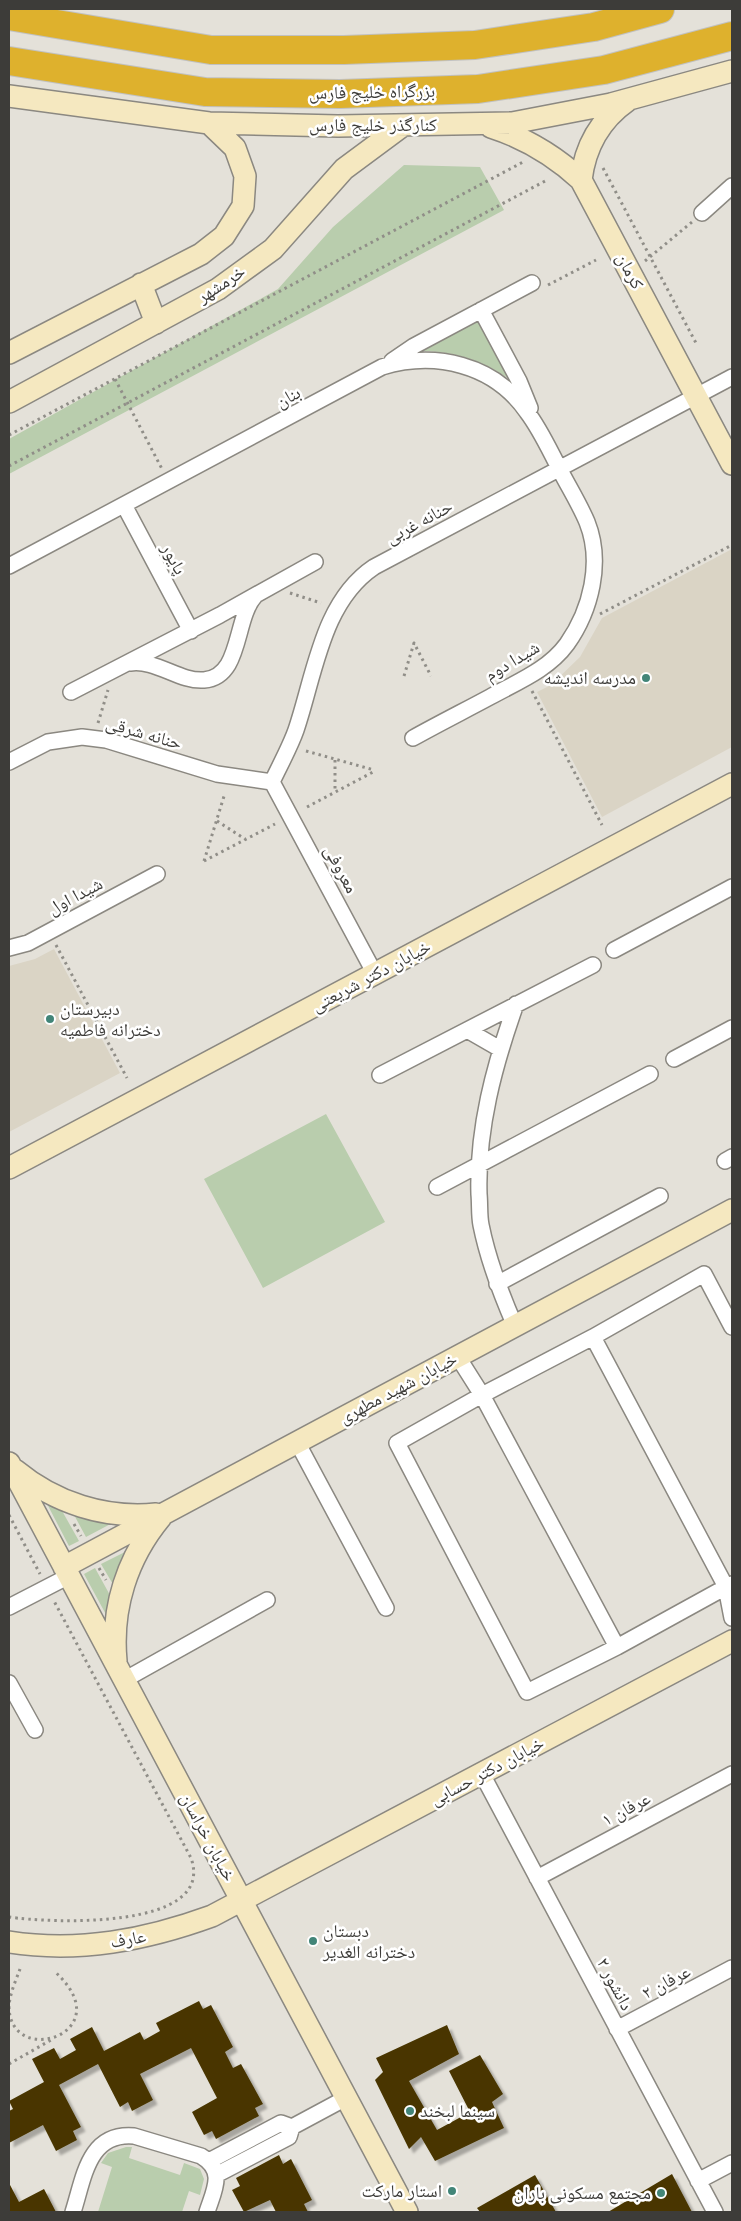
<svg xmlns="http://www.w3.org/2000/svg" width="741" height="2221" font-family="'Nunito Sans','Noto Naskh Arabic',sans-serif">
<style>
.built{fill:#dad4c5}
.green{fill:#b9cdad}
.building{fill:#483603;filter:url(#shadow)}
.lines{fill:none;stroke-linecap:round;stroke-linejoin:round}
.street-casing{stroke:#8b8881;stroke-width:18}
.secondary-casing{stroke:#8b8881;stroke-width:24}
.highway-casing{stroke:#c1c1c0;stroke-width:30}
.path{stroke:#908e88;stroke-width:3;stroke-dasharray:2.5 4;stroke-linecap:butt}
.street{stroke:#fff;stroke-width:15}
.secondary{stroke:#f5e8c0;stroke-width:21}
.highway{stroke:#deb12d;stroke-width:28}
.poi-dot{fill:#428578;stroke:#fff;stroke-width:2}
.labels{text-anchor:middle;stroke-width:5;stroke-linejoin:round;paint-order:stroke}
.street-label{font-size:18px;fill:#3d3c39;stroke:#fff}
.poi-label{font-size:18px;fill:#3d3c39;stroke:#fff;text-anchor:end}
</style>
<defs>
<filter id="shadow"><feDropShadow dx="4.5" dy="4.5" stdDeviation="1" flood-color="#0004"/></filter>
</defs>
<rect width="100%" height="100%" fill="#e4e1d9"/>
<path class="built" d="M732,549V747L602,817L537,692L551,685L580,657L602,618Z
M54,949L120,1073L9,1132V966L35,959Z"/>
<path class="green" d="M404,165L480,167L504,210L9,474V439L278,289L333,227Z
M479,317L511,380C482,360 452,350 416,351Z
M326,1114L385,1222L263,1288L204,1179Z
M45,1500L61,1509L79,1541L69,1546Z
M73,1513L118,1520L86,1537Z
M133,1548L114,1586L101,1564Z
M95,1568L111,1597L109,1620L84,1574Z
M126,2147H132L129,2158L180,2175L184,2163L200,2169L204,2179L200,2195L189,2191L182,2212H98L112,2167L101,2163L108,2153Z"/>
<path class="building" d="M199,2001L203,2009L211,2005L233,2047L225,2052L233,2068L241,2064L263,2104L255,2108L259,2116L216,2139L212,2131L204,2135L192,2112L217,2098L191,2048L140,2074L153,2100L132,2111L128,2102L120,2107L98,2064L59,2085L81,2127L73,2131L77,2140L56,2151L43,2125L9,2143V2111L13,2109L9,2101L44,2082L32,2059L54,2048L60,2059L76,2050L70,2039L92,2027L104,2051L140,2032L144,2040L160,2031L156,2023Z
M447,2025L459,2054L409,2081L437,2130L470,2112L449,2071L480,2055L503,2094L492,2102L504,2128L435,2161L421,2137L409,2149L375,2080L383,2072L376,2058Z
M279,2155L283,2164L291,2159L312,2200L304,2204L308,2212H276L270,2200L244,2212L232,2190L240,2186L236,2178Z
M672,2174L692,2212H608Z
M535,2175L556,2212H480L477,2208Z
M9,2183L19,2202L44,2189L56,2212H9Z"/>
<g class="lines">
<defs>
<path id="street" d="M702,213L732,186
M481,310L519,381L530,408
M392,361L414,346L532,283
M124,505L191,631
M9,566L382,367C435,351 494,364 527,412C540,429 549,449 559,468C568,486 579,503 587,522C603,562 591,610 567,644C548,670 517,682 490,697C464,711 438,724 413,738
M130,663C156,659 179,682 204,680C242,677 234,619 255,596
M71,692L220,615L315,562
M9,762L48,742L82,737L106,740L217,774L272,782
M272,782C280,765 290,747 296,730C315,674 322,602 374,567L732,377
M272,782L375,974
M9,948L28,943L157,874
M614,950L732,887
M467,1030L500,1049
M674,1059L732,1028
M380,1075L593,965
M725,1161L732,1157
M437,1187L650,1074
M497,1284L660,1196
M515,1326C501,1294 488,1260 481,1225C479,1215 480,1204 479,1194C477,1129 494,1066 516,1004
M593,1337L726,1587L732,1584
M458,1357L482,1395L593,1337L704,1274L732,1327
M297,1442L386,1608
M9,1607L69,1576
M617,1647L482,1395L397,1443L527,1692L617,1647L726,1587L732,1618
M124,1680L267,1600
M9,1683L35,1730
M482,1774L715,2212
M537,1878L732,1774
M617,2029L732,1968
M292,2127L346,2098
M209,2161L281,2123L292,2127L289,2137L216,2175
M698,2181L732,2163
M73,2212C84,2178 88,2132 134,2136L201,2156C226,2171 214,2190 207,2212"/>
<path id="secondary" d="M9,96L209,123L338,126L512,123L611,104L732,71
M491,127C525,138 555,156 581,180L732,464
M581,180C585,147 600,120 627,101
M141,284L156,323
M9,353L201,254L224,236L243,206L245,176L235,148L209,123
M9,402L218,289L273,249L344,169L402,126
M9,1168L732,784
M9,1463L407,2212
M15,1470C55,1503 105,1519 156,1514
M64,1567L732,1210
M116,1661C111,1608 127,1558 161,1517
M9,1942C79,1953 146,1940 212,1916L732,1641"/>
<path id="highway" d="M9,16L211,50H344L475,45L594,27L660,9
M9,61L205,92L340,94L478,89L604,70L732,36"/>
</defs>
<use href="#street" class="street-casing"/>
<use href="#secondary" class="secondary-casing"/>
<use href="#highway" class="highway-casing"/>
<path class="path" d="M603,168L696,343
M645,261L692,222
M548,285L596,260
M115,379L162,469
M9,435L525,161
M9,466L547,180
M290,593L321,603
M600,614L732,545
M404,676L414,643L431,676
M532,691L602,825
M98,723L108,690
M306,751L374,770
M335,760V791
M307,807L375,771
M217,821L245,839
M204,861L275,824
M204,861L225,793
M56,945L127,1078
M9,1515L40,1574
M74,1524L81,1536
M99,1568L106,1580
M9,1917C48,1923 217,1931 191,1858L54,1601
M20,1969C16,1980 10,1993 9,2006C9,2070 124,2033 54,1971
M9,2064L51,2040"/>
<use href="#street" class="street"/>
<use href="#secondary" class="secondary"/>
<use href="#highway" class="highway"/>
</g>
<g class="poi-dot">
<circle cx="646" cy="678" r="5"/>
<circle cx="50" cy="1019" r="5"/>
<circle cx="313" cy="1941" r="5"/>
<circle cx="410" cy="2111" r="5"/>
<circle cx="452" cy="2191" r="5"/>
<circle cx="661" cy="2193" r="5"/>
</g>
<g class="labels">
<g class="street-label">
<text transform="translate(372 92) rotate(-1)" y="6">بزرگراه خلیج فارس</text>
<text x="373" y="131">کنارگذر خلیج فارس</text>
<text transform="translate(630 271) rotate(62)" y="6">کرمان</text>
<text transform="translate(221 284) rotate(-33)" y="6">خرمشهر</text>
<text transform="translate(288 397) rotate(-28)" y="6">بنان</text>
<text transform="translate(419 522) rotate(-28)" y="6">حنانه غربی</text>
<text transform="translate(174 559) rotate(62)" y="6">پایور</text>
<text transform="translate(512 661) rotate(-31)" y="6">شیدا دوم</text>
<text transform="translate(144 733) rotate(16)" y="6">حنانه شرقی</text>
<text transform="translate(341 869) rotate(62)" y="6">معروفی</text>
<text transform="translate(75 896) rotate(-28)" y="6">شیدا اول</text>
<text transform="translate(371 976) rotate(-28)" y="6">خیابان دکتر شریعتی</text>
<text transform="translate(398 1388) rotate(-28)" y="6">خیابان شهید مطهری</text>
<text transform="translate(487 1771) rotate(-28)" y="6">خیابان دکتر حسابی</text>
<text transform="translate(626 1809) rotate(-28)" y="6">عرفان ۱</text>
<text transform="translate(208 1837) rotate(62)" y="6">خیابان خراسان</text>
<text transform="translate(128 1939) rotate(-10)" y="6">عارف</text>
<text transform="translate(666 1982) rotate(-28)" y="6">عرفان ۲</text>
<text transform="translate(615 1984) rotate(62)" y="6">دانشور ۲</text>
</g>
<g class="poi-label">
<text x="636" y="684">مدرسه اندیشه</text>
<text x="60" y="1015" text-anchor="start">دبیرستان<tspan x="60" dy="21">دخترانه فاطمیه</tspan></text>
<text x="323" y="1937" text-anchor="start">دبستان<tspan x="323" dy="21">دخترانه الغدیر</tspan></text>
<text x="420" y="2117" text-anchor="start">سینما لبخند</text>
<text x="442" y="2197">استار مارکت</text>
<text x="651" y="2199">مجتمع مسکونی باران</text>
</g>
</g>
<rect width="741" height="2221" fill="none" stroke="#3d3c39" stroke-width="20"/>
</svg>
